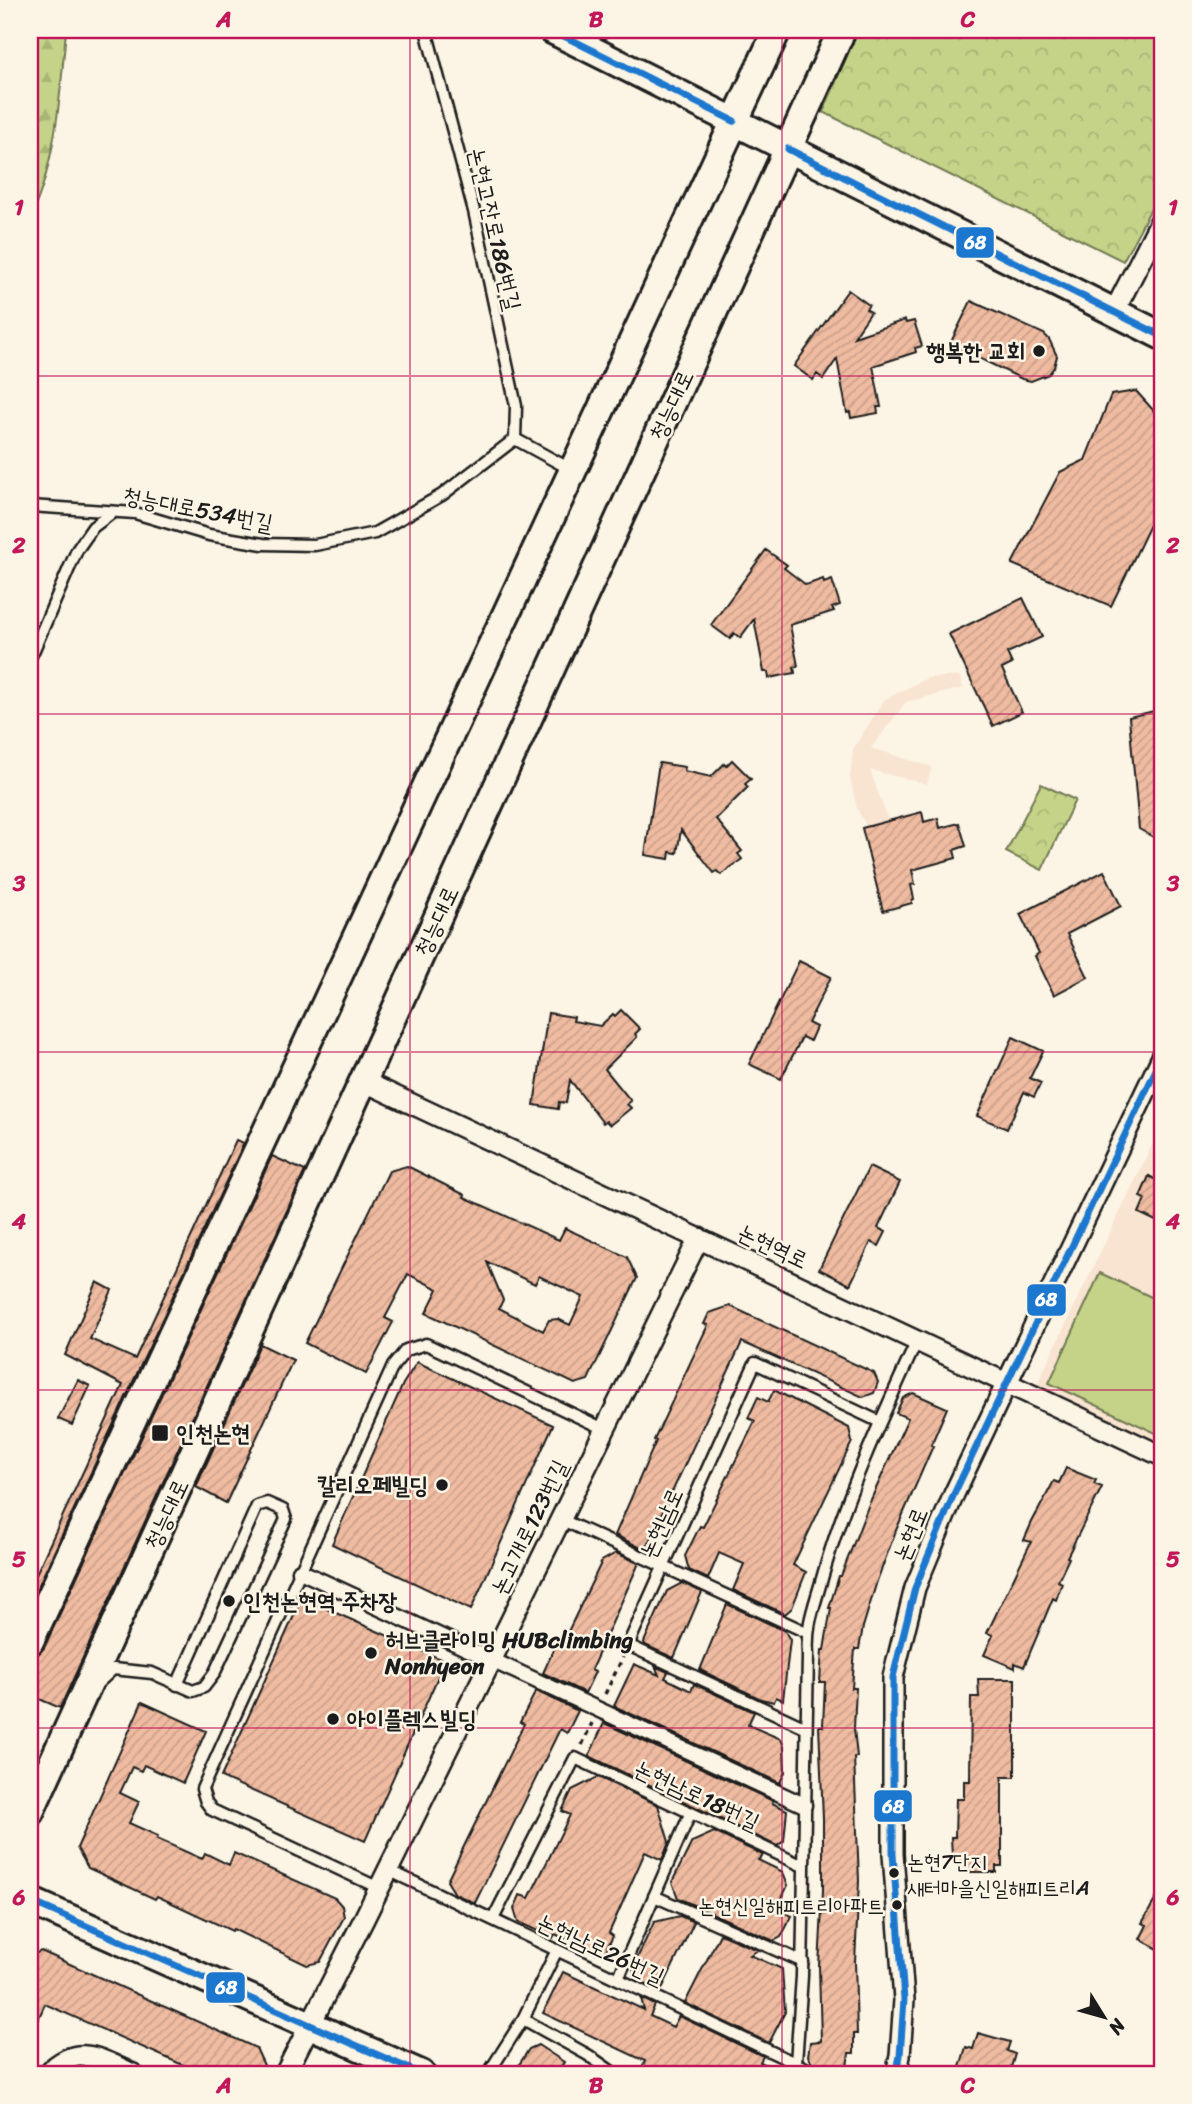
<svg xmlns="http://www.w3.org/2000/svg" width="1192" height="2104" font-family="Sriracha,'Poor Story',sans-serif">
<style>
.built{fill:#f8e4d1}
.forest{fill:url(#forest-firs);stroke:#707852;stroke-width:2}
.park{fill:url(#park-crowns);stroke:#707852;stroke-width:2}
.pitch{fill:#c4d388;stroke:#707852;stroke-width:2}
.building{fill:url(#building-hatch);stroke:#1c1c1c;stroke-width:2;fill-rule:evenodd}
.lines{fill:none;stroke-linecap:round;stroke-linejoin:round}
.service-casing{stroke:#1c1c1c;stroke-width:15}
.pedestrian-casing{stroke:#1c1c1c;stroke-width:19}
.minor-casing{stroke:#1c1c1c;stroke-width:24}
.secondary-casing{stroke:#1c1c1c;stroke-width:32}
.path{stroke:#1c1c1c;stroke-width:3.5;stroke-dasharray:5 5;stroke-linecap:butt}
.service{stroke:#fcf5e5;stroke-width:10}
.pedestrian{stroke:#fcf5e5;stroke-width:14}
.minor{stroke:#fcf5e5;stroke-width:19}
.secondary{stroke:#fcf5e5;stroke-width:26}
.bus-1-casing{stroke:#fcf5e5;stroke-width:12}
.bus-1{stroke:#1c78cf;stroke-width:7}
.grid{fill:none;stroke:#c2185b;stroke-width:2;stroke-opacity:0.55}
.poi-dot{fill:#1c1c1c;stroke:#fcf5e5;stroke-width:2.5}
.labels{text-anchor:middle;stroke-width:5;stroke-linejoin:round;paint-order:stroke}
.bus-label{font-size:21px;fill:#1c1c1c;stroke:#fcf5e5;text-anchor:start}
.street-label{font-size:23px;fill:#1c1c1c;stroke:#fcf5e5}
.poi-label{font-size:23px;font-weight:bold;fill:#1c1c1c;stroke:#fcf5e5;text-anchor:start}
.line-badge{stroke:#fcf5e5;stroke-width:2.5}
.badge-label{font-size:19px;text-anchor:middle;font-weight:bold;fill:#fff}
.neatline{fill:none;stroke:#c2185b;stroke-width:2.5}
.grid-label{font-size:23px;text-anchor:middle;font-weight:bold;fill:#c2185b}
</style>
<defs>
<pattern id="forest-firs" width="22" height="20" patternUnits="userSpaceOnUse" patternTransform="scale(1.75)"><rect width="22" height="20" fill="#c4d388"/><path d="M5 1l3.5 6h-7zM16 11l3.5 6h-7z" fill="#a8b575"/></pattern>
<pattern id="park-crowns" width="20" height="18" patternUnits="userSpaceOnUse" patternTransform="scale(1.75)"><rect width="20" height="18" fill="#c4d388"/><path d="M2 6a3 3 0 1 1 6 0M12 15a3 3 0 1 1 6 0" fill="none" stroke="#a8b575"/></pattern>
<pattern id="building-hatch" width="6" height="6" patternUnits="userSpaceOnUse" patternTransform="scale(1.75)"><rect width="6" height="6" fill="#efbba1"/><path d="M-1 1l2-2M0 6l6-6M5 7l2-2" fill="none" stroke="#cca08a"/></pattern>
</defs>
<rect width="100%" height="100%" fill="#fcf5e5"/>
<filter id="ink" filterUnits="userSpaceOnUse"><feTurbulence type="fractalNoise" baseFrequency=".0143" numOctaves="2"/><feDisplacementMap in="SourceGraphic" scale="14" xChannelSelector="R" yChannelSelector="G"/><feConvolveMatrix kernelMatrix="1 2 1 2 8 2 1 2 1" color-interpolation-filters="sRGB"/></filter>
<g filter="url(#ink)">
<path class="built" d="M960,676L963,688L906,702L871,748L932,767L927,784L870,770L893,834L875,842L857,809L850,778L853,749L884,700L927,678Z
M1152,1145L1162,1150V1448L1036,1386Z"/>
<path class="forest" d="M30,30H66C61,87 56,167 30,217Z"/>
<path class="park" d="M858,30H1162V188L1123,261L823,112Z
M1041,784L1075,800L1042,870L1006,852Z"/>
<path class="pitch" d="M1100,1273L1162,1302V1436L1049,1383Z"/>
<path class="building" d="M848,290L869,305L866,309L871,312L854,337L905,320L906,323L914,321L922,346L915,348L916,352L873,366L881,407H877L878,413L851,418L850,412L847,413L837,359L823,379L817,374L813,380L794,366Z
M971,301L1044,334L1049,339L1057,356L1054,367L1049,374L1031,381L1022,379L950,344Z
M1136,391L1162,420V500L1111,606L1012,564L1060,472L1085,460L1111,395Z
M766,550L787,565L784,568L806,585L823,579L824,583L832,580L840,605L832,608L834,611L790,625L798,666L794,667L795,673L769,678L768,672H764L754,619L740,638L734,633L730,639L711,625Z
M1023,598L1042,637L1007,653L1012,664L1002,669L1022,712L993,726L949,634Z
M1162,709V842L1139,829L1129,717Z
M732,760L751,779L745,784L748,787L716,819L742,851L738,854L742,859L721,875L717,871L714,873L681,830L677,853L670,852L669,859L645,855L659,763L685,767L684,771L711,777L724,764L726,766Z
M922,812L924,822L938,818L940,828L959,823L966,846L954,850L956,858L912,870L915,884L911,885L914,899L912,900V903L883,911L862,828Z
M1104,871L1121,906L1067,934L1088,977L1054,995L1035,956L1039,953L1020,914Z
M799,961L831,977L808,1023L816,1027L810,1041L802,1037L781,1079L749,1064Z
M621,1010L640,1029L635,1034L637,1037L605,1069L631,1101L627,1104L631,1108L610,1125L606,1121L603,1123L570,1080L566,1103L559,1102L558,1109L534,1105L548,1013L574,1017L573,1021L600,1026L613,1014L615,1016Z
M1013,1037L1043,1051L1030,1078L1041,1083L1034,1097L1024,1092L1007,1129L977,1116Z
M236,1140L244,1143L30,1604V1587L123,1385L65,1355L97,1282L112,1290L90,1339L135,1359Z
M272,1156L305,1171L60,1708L30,1695V1656L38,1654L44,1648Z
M407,1166L465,1195L464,1197L559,1240L565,1228L627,1257L637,1278L588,1380L575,1384L426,1313L438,1289L408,1274L385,1318L393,1322L366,1374L305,1343L389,1171ZM487,1262L535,1284L539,1276L583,1297L570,1325L558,1319L549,1320L543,1331L499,1308L503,1300Z
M869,1167L900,1182L878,1228L886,1232L879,1246L871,1242L850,1285L819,1269Z
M1149,1176L1162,1183V1224L1139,1213L1145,1199L1140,1197Z
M730,1306L874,1373L878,1382L874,1393L863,1397L742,1342L645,1550L615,1535L656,1441L654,1440L708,1325L704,1324L709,1313Z
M260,1344L293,1360L226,1503L196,1487Z
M417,1362L553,1425L471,1610L332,1544L403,1384Z
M78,1380L90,1386L72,1425L58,1419Z
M774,1390L849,1428L852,1442L793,1565L806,1572L792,1608L785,1614L733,1590L744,1564L719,1553L708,1579L689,1570L685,1556L700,1526L703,1527L755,1421L748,1418L758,1397L768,1402Z
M913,1393L947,1408L931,1445L933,1446L897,1528L877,1581L863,1627L859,1649H855L852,1688H856L854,1728L857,1757H854L859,1881L855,1962L857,2034H854V2053H849L846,2074H837L813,2064L808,2056L810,2042L821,2041L819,1966L823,1890V1818L819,1726H823L825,1682H820L822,1650H824L831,1608H829L839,1576H841L869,1504L908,1418L896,1413L903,1398Z
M1066,1468L1096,1480L1094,1484L1102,1487L1067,1557L1069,1558L1058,1581L1062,1583L1056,1600L1053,1598L1024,1667L1015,1663V1668L984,1655L993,1635L987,1633L1031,1542L1024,1540L1032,1522L1054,1481L1059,1483Z
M616,1553L639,1563L591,1670L595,1672L585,1693L543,1673L558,1640L563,1642L602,1561Z
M682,1583L702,1592L674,1658L645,1645L644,1642L667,1591Z
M302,1598L445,1661L365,1841L221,1777Z
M727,1604L785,1631L790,1640L783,1700L776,1697L774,1702L761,1699L700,1670Z
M634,1664L659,1675L655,1666L668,1672L665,1678L691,1691L694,1684L754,1712L748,1725L781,1739L784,1747L785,1772L780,1783L614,1706Z
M978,1679H1015V1777H1002V1866H996V1872H961V1856H952L951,1837H955L956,1799H964V1781H970L971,1697H979Z
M536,1691L578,1711L567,1733L560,1729L475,1903L455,1894L447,1881L524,1724L520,1722Z
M142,1702L206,1731L183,1783L144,1765L141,1771L132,1767L120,1793L139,1802L129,1823L158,1836L157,1839L202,1859L205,1853L229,1865L234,1853L335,1898L342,1906L344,1917L320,1962L307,1965L233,1929L232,1931L157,1896L155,1899L88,1868L77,1848Z
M604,1723L773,1801L772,1803L787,1810L784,1841L777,1846L589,1756Z
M598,1777L658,1805L669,1842L662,1860L645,1852L609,1933L613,1936L605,1953H596L555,1934L553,1938L518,1922L514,1909L520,1895L529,1898L550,1856L570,1815L562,1811L572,1790Z
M714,1832L763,1855L758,1860L783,1872L788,1885L777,1909L792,1916L781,1937L774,1941L678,1898L672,1882L692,1842Z
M1162,1888V1951L1140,1939L1147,1925L1142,1923Z
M680,1916L694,1922L661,1991L636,1980L633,1967L654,1922Z
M720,1934L758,1950L750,1955L782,1969L785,2012L769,2043L685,2003Z
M41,1951L256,2048L268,2074H203L45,2004L30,2037V1956Z
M563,1972L644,2010L641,1998L655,2005L650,2016L673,2027L679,2016L763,2056L760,2062L787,2074H640L645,2061L543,2013Z
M978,2033L1010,2042L1007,2051L1015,2054L1009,2074H958L966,2047L973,2049Z
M538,2045L564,2062L557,2074H513L529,2049Z"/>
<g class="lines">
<defs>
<path id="service" d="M426,30L474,211L516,406L515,439
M30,506L135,513L209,535L263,544L315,545L375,533L442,495L515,439L572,470
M32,654L77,550L93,527L113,512
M560,1519L806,1632
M99,1682L113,1669L152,1673L193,1691L204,1687L214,1674L286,1519L283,1510L267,1503L257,1506L177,1685
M806,1728L628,1645L755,1363L880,1422
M388,1870L818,2074
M379,1888L212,1810L206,1802L202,1789L393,1366L406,1350L426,1344L604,1429
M654,1896L803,1962
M493,1919L575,1758L803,1866
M618,1979L690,1814
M523,2019L588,2055L615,2074
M488,2074L523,2019L557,1950
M794,2074L796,2063L802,1976L808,1655C806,1626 813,1610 821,1582C844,1499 881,1419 917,1341"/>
<path id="pedestrian" d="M300,1571L804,1805"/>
<path id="minor" d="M1114,312L1162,218
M363,1081L1162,1456
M47,2074C78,2042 99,2059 133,2074
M285,2074L364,1919L699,1238
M896,2074L900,2056L904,2000L893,1854V1677L915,1588L954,1494L1162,1057"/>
<path id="secondary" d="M552,30L1162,336
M30,1641L777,30
M30,1812L842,30
M30,1901L421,2074"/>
</defs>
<use href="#service" class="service-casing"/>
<use href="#pedestrian" class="pedestrian-casing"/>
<use href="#minor" class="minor-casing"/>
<use href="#secondary" class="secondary-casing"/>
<path class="path" d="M605,1694L623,1657
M582,1745L592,1723"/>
<use href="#service" class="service"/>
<use href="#pedestrian" class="pedestrian"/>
<use href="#minor" class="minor"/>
<use href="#secondary" class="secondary"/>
<defs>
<path id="bus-1" d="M552,30L734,121
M788,149L1162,336
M30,1901L421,2074
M896,2074L900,2056L904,2000L893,1854V1677L915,1588L954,1494L1162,1057"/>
</defs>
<use href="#bus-1" class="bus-1-casing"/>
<use href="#bus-1" class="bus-1"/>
</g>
</g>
<path class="grid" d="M410,30V2074M782,30V2074M30,376H1162M30,714H1162M30,1052H1162M30,1390H1162M30,1728H1162"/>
<g class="poi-dot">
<circle cx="1039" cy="351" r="7"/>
<rect x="151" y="1424" width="18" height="18" rx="3.5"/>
<circle cx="442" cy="1485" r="7"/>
<circle cx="229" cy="1601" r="7"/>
<circle cx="371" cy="1653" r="7"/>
<circle cx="333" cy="1719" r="7"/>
<circle cx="894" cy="1873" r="6"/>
<circle cx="897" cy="1905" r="6"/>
</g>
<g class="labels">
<g class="bus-label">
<text x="907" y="1869">논현7단지<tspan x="907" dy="26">새터마을신일해피트리A</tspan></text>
<text x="884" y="1913" text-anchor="end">논현신일해피트리아파트</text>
</g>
<g class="street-label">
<text transform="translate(495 229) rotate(77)" y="8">논현고잔로186번길</text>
<text transform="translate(671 405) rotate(-65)" y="8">청능대로</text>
<text transform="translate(198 509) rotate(11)" y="8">청능대로534번길</text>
<text transform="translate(436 921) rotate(-65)" y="8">청능대로</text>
<text transform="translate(773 1246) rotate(25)" y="8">논현역로</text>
<text transform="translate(166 1514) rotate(-65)" y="8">청능대로</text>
<text transform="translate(661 1523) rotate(-66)" y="8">논현남로</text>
<text transform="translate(529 1527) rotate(-64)" y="8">논고개로123번길</text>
<text transform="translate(910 1534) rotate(-68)" y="8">논현로</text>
<text transform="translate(697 1795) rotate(25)" y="8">논현남로18번길</text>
<text transform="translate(601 1949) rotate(25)" y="8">논현남로26번길</text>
</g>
<g class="poi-label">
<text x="1025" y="359" text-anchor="end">행복한 교회</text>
<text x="176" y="1441">인천논현</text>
<text x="428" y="1493" text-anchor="end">칼리오페빌딩</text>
<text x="243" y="1609">인천논현역 주차장</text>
<text x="385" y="1648">허브클라이밍 HUBclimbing<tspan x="385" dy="26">Nonhyeon</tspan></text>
<text x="347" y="1727">아이플렉스빌딩</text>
</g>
</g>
<g class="line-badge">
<rect x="955" y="226" width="40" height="33" rx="7" fill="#1c78cf"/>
<rect x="1026" y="1283" width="41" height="34" rx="7" fill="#1c78cf"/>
<rect x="873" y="1789" width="40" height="34" rx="7" fill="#1c78cf"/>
<rect x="205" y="1971" width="41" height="33" rx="7" fill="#1c78cf"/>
</g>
<g class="badge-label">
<text x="975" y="249">68</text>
<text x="1046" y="1306">68</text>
<text x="893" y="1813">68</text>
<text x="226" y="1994">68</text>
</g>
<rect width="1192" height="2104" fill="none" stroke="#fcf5e5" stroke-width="77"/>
<g transform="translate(1104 2017) rotate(127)" stroke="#fcf5e5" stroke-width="5" paint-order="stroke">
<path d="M0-5L12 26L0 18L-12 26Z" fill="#1c1c1c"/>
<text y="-10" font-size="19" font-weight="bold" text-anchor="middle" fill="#1c1c1c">N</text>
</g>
<rect x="38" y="38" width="1116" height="2028" class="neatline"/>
<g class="grid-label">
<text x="224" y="27">A</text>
<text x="596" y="27">B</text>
<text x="968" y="27">C</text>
<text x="19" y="215">1</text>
<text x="1173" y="215">1</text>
<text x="19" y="553">2</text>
<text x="1173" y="553">2</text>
<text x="19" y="891">3</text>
<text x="1173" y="891">3</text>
<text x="19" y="1229">4</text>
<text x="1173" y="1229">4</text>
<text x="19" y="1567">5</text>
<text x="1173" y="1567">5</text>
<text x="19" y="1905">6</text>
<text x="1173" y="1905">6</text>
<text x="224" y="2093">A</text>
<text x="596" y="2093">B</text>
<text x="968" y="2093">C</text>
</g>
</svg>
